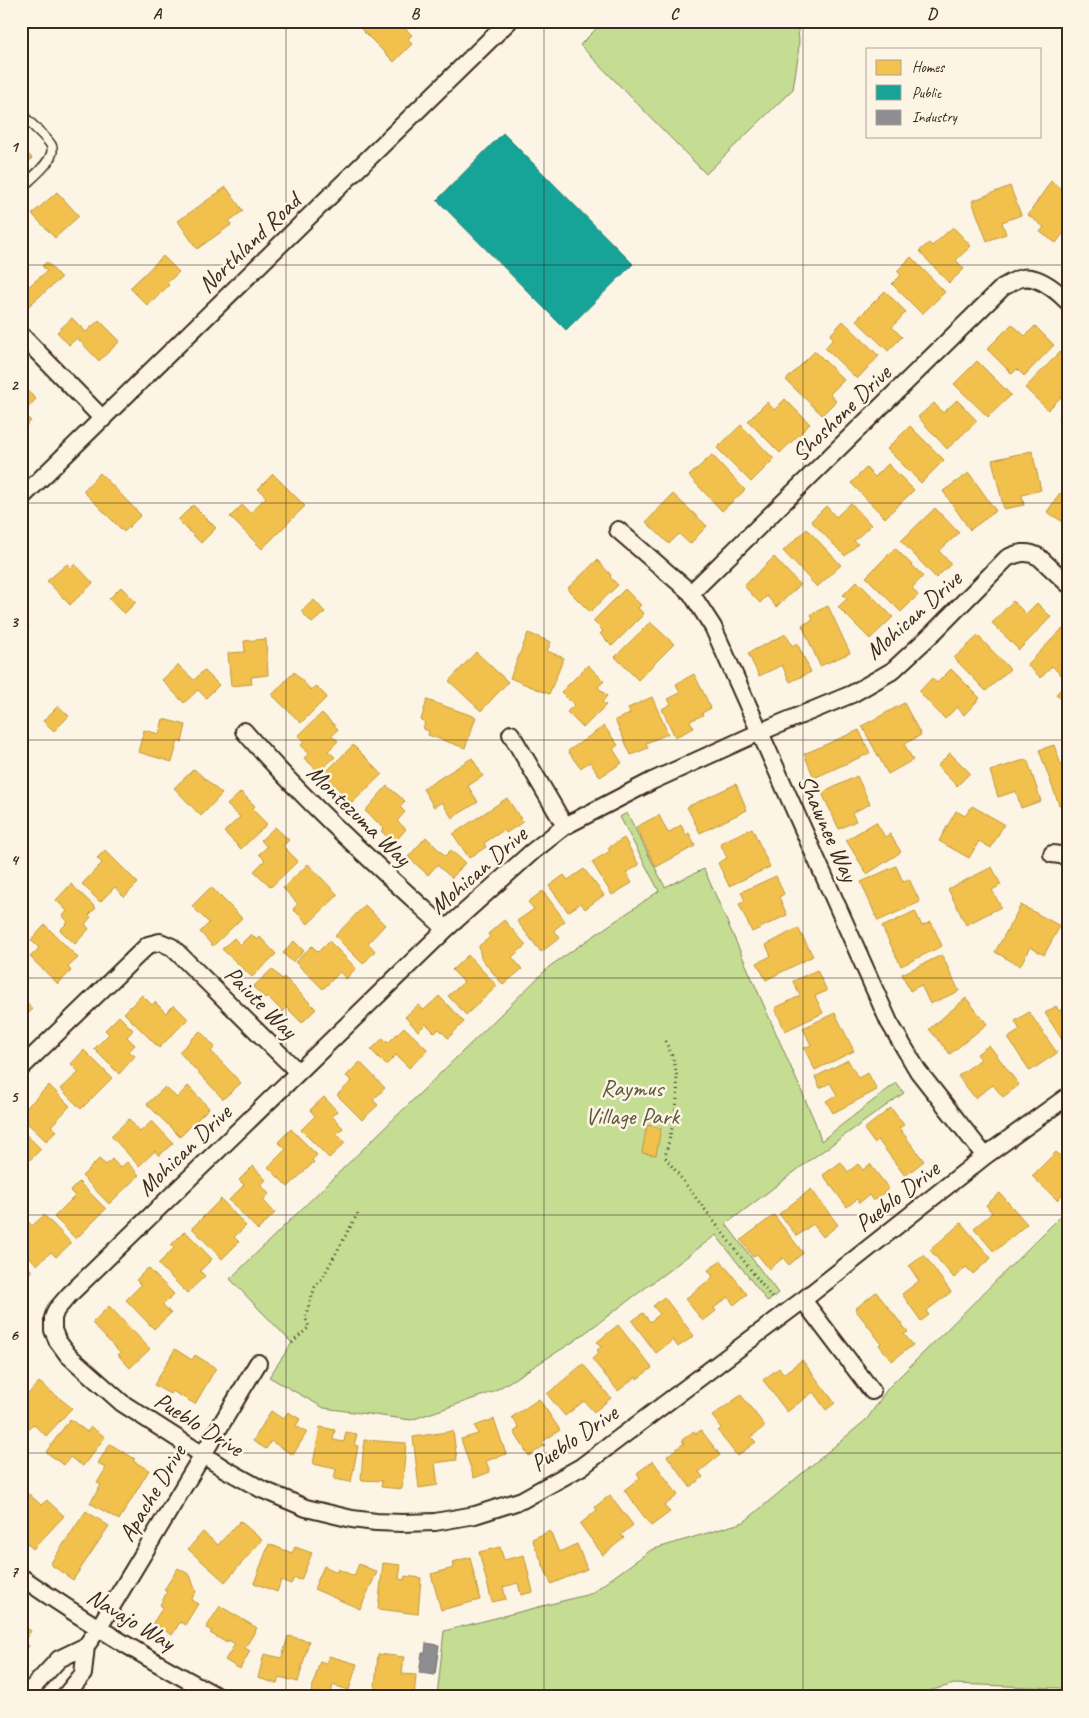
<svg xmlns="http://www.w3.org/2000/svg" width="1089" height="1718" font-family="Caveat,sans-serif">
<style>
.green{fill:#c4dd93;stroke:#808458}
.homes{fill:#f2c14e;stroke:#bb9440}
.public{fill:#17a398;stroke:#227f73}
.industry{fill:#8d8d92;stroke:#746f6f}
.lines{fill:none;stroke-linecap:round;stroke-linejoin:round}
.lane-casing{stroke:#3b2a1e;stroke-width:12}
.street-casing{stroke:#3b2a1e;stroke-width:20}
.path{stroke:#3b2a1e;stroke-width:3;stroke-dasharray:1 4;stroke-linecap:butt}
.lane{stroke:#fcf5e5;stroke-width:9}
.street{stroke:#fcf5e5;stroke-width:16}
.grid{fill:none;stroke:#3b2a1e;stroke-width:1;stroke-opacity:0.55}
.labels{text-anchor:middle;stroke-width:5;stroke-linejoin:round;paint-order:stroke}
.street-label{font-size:24px;fill:#3b2a1e;stroke:#fcf5e5}
.park-label{font-size:24px;fill:#5d573b;stroke:#fcf5e5}
.neatline{fill:none;stroke:#3b2a1e;stroke-width:2}
.grid-label{font-size:16px;text-anchor:middle;font-weight:bold;fill:#3b2a1e}
</style>
<rect width="100%" height="100%" fill="#fcf5e5"/>
<filter id="ink" filterUnits="userSpaceOnUse"><feTurbulence type="fractalNoise" baseFrequency=".02" numOctaves="2"/><feDisplacementMap in="SourceGraphic" scale="10" xChannelSelector="R" yChannelSelector="G"/><feConvolveMatrix kernelMatrix="1 2 1 2 8 2 1 2 1" color-interpolation-filters="sRGB"/></filter>
<g filter="url(#ink)">
<path class="green" d="M604,21H797L799,40L798,57L793,89L706,174L580,45Z
M627,813L665,887L704,869L815,1122L821,1141L896,1083L904,1093L810,1160L726,1224L778,1293L768,1302L716,1235L573,1342L493,1392L411,1420L324,1408L269,1377L292,1343L230,1279L550,966L659,891L620,817Z
M1065,1212L1068,1214V1691L1059,1688L954,1684L907,1697H437L444,1631L590,1594L651,1550L744,1522L867,1419L888,1388Z"/>
<path class="homes" d="M369,21H387L391,24L394,21H397L412,35L408,39L412,44L394,62L361,29Z
M21,147L32,158L21,169Z
M1051,181L1068,193V200L1065,204L1068,206V227L1056,243L1040,232L1044,227L1028,215Z
M1010,186L1021,215L1002,222L1006,234L987,241L972,201Z
M226,187L243,211L229,221L231,225L197,249L178,221Z
M57,192L79,216L55,238L32,214Z
M953,227L971,246L956,260L964,269L949,283L919,251L929,243L932,246Z
M163,256L179,272L167,283L169,285L148,306L130,288Z
M911,257L945,292L922,314L892,284L901,275L897,271Z
M47,262L61,278L25,309L21,305V293L47,271L42,266Z
M885,291L906,312L892,327L902,337L888,351L856,320Z
M72,318L86,332L99,320L120,341L99,361L77,338L69,345L57,332Z
M843,321L879,356L857,379L825,348L834,338L830,335Z
M1012,324L1025,336L1035,326L1054,345L1024,376L1017,369L1012,374L987,349Z
M815,351L844,380L830,394L836,401L822,415L786,380Z
M1060,352L1068,359V390L1048,410L1025,388Z
M977,361L1011,395L988,417L954,384Z
M21,385L36,399L23,413L31,421L21,431Z
M785,399L810,424L780,453L748,421L767,402L774,410Z
M957,400L977,421L947,449L918,417L934,403L943,413Z
M1068,408V428L1058,418Z
M741,425L774,459L751,482L717,448Z
M910,426L944,460L921,483L887,449Z
M1032,451L1041,490L1022,495L1024,505L1004,509L992,460Z
M712,455L745,490L722,511L689,476Z
M888,464L914,490L885,518L851,483L866,468L875,477Z
M100,473L141,515L124,532L83,491Z
M969,473L996,511L970,530L943,491Z
M273,474L305,506L262,549L230,517L242,505L250,513L266,497L258,489Z
M1068,490V525L1047,512L1060,493L1064,496Z
M673,494L707,526L690,544L679,534L669,544L646,522Z
M851,503L871,525L854,541L858,544L845,556L811,521L826,506L836,517Z
M193,505L216,528L201,543L178,520Z
M935,508L959,533L939,551L951,564L936,578L901,541Z
M807,529L841,565L817,587L783,551Z
M895,548L923,576L912,588L918,595L901,612L866,577Z
M774,557L800,585L776,607L767,596L760,603L744,586Z
M597,560L611,575L610,577L618,585L590,612L567,589Z
M67,564L71,568L75,564L93,583L70,605L47,581Z
M857,581L893,617L870,639L838,607L847,599L843,595Z
M121,587L136,602L124,614L109,599Z
M625,589L641,605L638,608L644,614L612,646L600,634L603,631L593,621Z
M314,600L325,612L312,623L301,611Z
M1013,601L1026,614L1037,603L1051,617L1019,650L992,623Z
M828,606L850,653L820,666L802,625L813,620L811,614Z
M21,619L29,627L21,635Z
M650,622L674,644L638,680L615,657Z
M1062,629L1068,635V668L1061,675L1052,666L1041,678L1027,665Z
M528,633L551,642L547,651L564,658L549,694L510,678Z
M786,634L792,646L797,643L811,672L790,682L782,665L759,676L748,653Z
M978,636L1010,669L986,691L954,658Z
M266,639L268,675L251,677L252,684L231,686L228,653L245,652L244,641Z
M476,652L508,682L481,711L449,681Z
M178,665L194,680L204,670L219,685L206,698L198,690L184,703L162,680Z
M588,665L604,681L598,687L607,696L602,702L606,705L583,728L567,712L574,705L561,692Z
M951,669L980,698L964,715L957,707L945,719L919,692L932,678L937,683Z
M294,672L311,690L316,686L327,697L301,723L272,695Z
M694,674L711,708L702,713L703,715L690,721L694,728L675,737L662,709L671,704L668,699L680,693L676,684Z
M1068,682V706L1056,694Z
M652,697L668,734L646,743L648,748L631,755L615,720L630,714L628,708Z
M427,700L476,717L465,748L428,735L429,731L423,729L425,722L421,720Z
M904,703L921,735L904,744L913,760L888,774L862,726Z
M58,706L69,716L54,731L43,721Z
M322,713L338,729L332,736L338,741L328,751L335,757L319,772L304,758L309,754L301,745L304,742L298,736Z
M163,719L186,725L182,742L178,741L172,762L138,752L144,730L159,734Z
M604,726L618,745L613,749L622,763L600,777L590,762L580,768L568,751Z
M859,730L870,753L814,778L804,754Z
M353,745L382,774L352,803L324,774Z
M1054,745L1061,765L1068,763V802L1059,805L1039,750Z
M950,753L970,773L957,786L937,766Z
M472,758L483,776L468,786L478,802L452,818L442,802L434,807L423,789Z
M1027,759L1041,801L1021,808L1016,791L998,797L990,771Z
M194,769L222,794L201,816L174,788Z
M857,776L870,804L852,813L856,821L839,829L822,793Z
M736,784L747,810L700,833L687,807Z
M387,786L405,801L400,807L405,812L397,821L406,829L394,843L381,831L384,828L365,811Z
M241,792L255,806L252,809L267,824L241,849L224,832L240,817L227,805Z
M507,798L523,822L506,833L504,830L484,843L486,847L469,858L453,834Z
M972,806L1004,824L991,848L979,841L969,858L939,841L956,811L965,816Z
M659,815L668,833L681,825L686,835L689,833L695,846L656,867L636,827Z
M876,822L885,837L890,834L901,852L867,874L846,840Z
M275,827L289,840L283,846L298,861L271,887L254,871L265,860L259,854L267,847L261,840Z
M752,828L770,867L729,886L718,863L727,858L720,843Z
M426,837L445,856L451,850L465,863L452,878L437,865L428,875L408,857Z
M624,838L639,865L626,873L632,883L612,895L592,862L610,851L608,848Z
M105,850L138,883L124,897L115,887L100,902L82,884L102,863L97,858Z
M308,864L338,895L308,924L293,909L298,904L283,888Z
M896,866L903,882L909,879L920,902L878,921L861,882Z
M992,867L1001,885L992,890L1001,907L966,925L948,889Z
M584,869L604,895L585,909L581,903L568,912L549,886L564,875L568,880Z
M776,876L784,894L779,897L787,915L752,932L739,904L745,901L741,892Z
M71,884L96,908L89,915L91,917L85,924L89,929L75,944L60,930L68,922L63,916L67,911L56,900Z
M211,887L242,918L213,946L200,932L209,923L192,906Z
M543,891L565,921L554,930L560,938L541,952L517,921L534,909L528,902Z
M365,905L385,925L368,943L375,951L363,964L335,936Z
M1021,905L1060,926L1044,955L1030,947L1020,966L995,952Z
M915,911L922,926L931,922L942,946L901,966L882,927Z
M504,920L526,945L512,957L522,969L503,985L481,958L479,946L490,937L488,934Z
M45,925L78,958L68,967L71,971L58,984L30,957L39,948L31,940Z
M798,928L813,956L766,980L757,963L771,956L766,945Z
M251,934L257,940L260,937L276,954L252,977L222,949L234,938L240,945Z
M294,941L304,951L292,962L283,953Z
M329,941L356,968L346,979L340,972L323,989L295,962L312,946L318,952Z
M468,955L497,986L466,1015L448,996L464,982L452,970Z
M942,955L959,991L930,1004L921,985L910,991L902,974Z
M272,969L282,979L284,977L316,1009L302,1023L287,1008L283,1012L267,996L265,998L253,987Z
M817,970L827,991L815,996L823,1013L785,1031L775,1008L800,996L793,981Z
M142,995L152,1005L155,1002L166,1013L174,1005L188,1019L159,1048L124,1013Z
M439,996L464,1022L448,1038L439,1029L435,1033L426,1024L418,1031L405,1017L418,1005L424,1010Z
M21,997L33,1009L21,1020Z
M966,998L987,1024L950,1054L929,1029Z
M1056,1006L1059,1011L1068,1006V1049L1045,1013Z
M1029,1012L1057,1053L1030,1071L1008,1038L1020,1030L1015,1021Z
M835,1013L854,1051L815,1070L804,1048L811,1045L803,1028Z
M119,1016L133,1030L127,1037L135,1045L129,1051L135,1056L119,1074L94,1049L109,1034L105,1030Z
M404,1027L428,1050L409,1068L396,1055L386,1065L371,1050L383,1038L388,1043Z
M200,1031L215,1047L211,1051L241,1083L223,1099L179,1052Z
M989,1045L1019,1085L1003,1097L993,1085L975,1098L958,1076L981,1059L977,1054Z
M84,1050L112,1078L81,1109L61,1089L79,1072L71,1064Z
M848,1060L858,1078L868,1073L877,1090L833,1113L826,1101L837,1095L830,1083L820,1088L815,1077Z
M360,1062L385,1088L373,1100L378,1105L362,1120L337,1095L352,1081L346,1076Z
M49,1085L70,1106L51,1126L57,1131L46,1141L21,1117V1113Z
M188,1086L209,1108L180,1137L147,1104L165,1087L177,1098Z
M324,1097L337,1111L332,1116L343,1128L337,1134L345,1143L329,1158L301,1130L315,1116L310,1110Z
M891,1108L904,1125L899,1128L924,1161L905,1176L878,1140L874,1143L864,1129Z
M129,1119L140,1132L152,1121L173,1143L159,1156L155,1151L139,1166L111,1136Z
M647,1125L661,1128L656,1155L642,1153Z
M291,1129L317,1155L312,1160L314,1162L288,1187L268,1167L286,1149L278,1142Z
M21,1130L41,1149L21,1169Z
M1056,1152L1068,1163V1195L1065,1192L1057,1200L1032,1176Z
M99,1159L106,1165L112,1159L120,1168L127,1162L139,1175L109,1204L82,1176Z
M841,1162L848,1172L858,1164L863,1170L870,1164L889,1189L873,1201L869,1195L859,1203L857,1199L847,1207L823,1175Z
M253,1166L266,1180L261,1185L269,1194L263,1200L275,1213L258,1230L229,1200L244,1185L239,1180Z
M79,1182L106,1209L76,1239L54,1217L75,1196L70,1191Z
M811,1189L838,1225L823,1237L813,1224L797,1236L779,1214Z
M1000,1193L1027,1224L994,1252L974,1228L992,1213L986,1205Z
M221,1199L246,1226L234,1237L239,1242L222,1259L192,1228Z
M44,1215L71,1243L56,1257L51,1252L37,1265L21,1248V1223L26,1219L32,1226Z
M774,1215L803,1253L789,1265L783,1258L769,1269L757,1254L753,1257L741,1240Z
M961,1223L991,1258L973,1274L966,1267L954,1278L930,1250Z
M185,1231L212,1259L200,1271L205,1276L187,1293L158,1264L174,1248L171,1245Z
M924,1255L951,1292L926,1311L929,1315L921,1321L902,1294L919,1281L909,1266Z
M21,1259L32,1271L21,1281Z
M721,1261L747,1294L734,1305L728,1297L714,1308L716,1311L703,1321L685,1299L713,1277L708,1270Z
M148,1268L174,1294L163,1305L171,1313L154,1329L126,1300L141,1285L136,1280Z
M876,1292L908,1332L904,1334L913,1345L892,1361L879,1345L881,1343L855,1309Z
M664,1297L694,1336L678,1347L673,1340L656,1353L632,1321L643,1313L650,1322L660,1314L653,1306Z
M109,1306L150,1349L130,1368L118,1355L120,1353L92,1323Z
M618,1325L652,1368L637,1379L636,1377L618,1391L592,1359L599,1353L597,1350L601,1347L597,1342Z
M175,1349L192,1360L195,1355L216,1368L195,1404L172,1391L170,1394L154,1385Z
M802,1360L835,1403L826,1410L813,1392L787,1412L763,1380L779,1368L783,1374Z
M583,1364L611,1398L594,1412L584,1401L565,1416L547,1394Z
M39,1382L72,1408L46,1436L33,1424L28,1430L21,1424V1402Z
M741,1395L765,1426L751,1437L756,1442L737,1456L718,1431L721,1428L712,1416Z
M539,1399L560,1430L542,1442L545,1445L529,1456L514,1432L519,1428L512,1417Z
M271,1411L283,1419L288,1412L300,1419L296,1426L307,1432L293,1455L271,1441L266,1449L253,1441Z
M70,1419L87,1432L91,1427L105,1437L83,1466L70,1457L64,1465L46,1452Z
M494,1419L506,1454L486,1461L490,1472L474,1478L461,1439L478,1434L475,1426Z
M320,1427L335,1430L333,1440L344,1442L346,1432L357,1434L354,1445L358,1446L351,1482L334,1479L336,1469L313,1464Z
M701,1430L720,1455L699,1472L703,1477L690,1487L667,1456L684,1443L682,1440L694,1431L696,1434Z
M453,1431L457,1460L435,1463L438,1485L419,1488L413,1437Z
M364,1440L406,1443L402,1489L381,1487L382,1481L361,1480Z
M110,1444L135,1459L133,1461L149,1470L119,1520L90,1503L101,1485L97,1483L106,1468L98,1463Z
M653,1461L678,1495L664,1506L670,1512L651,1526L624,1490L640,1478L637,1473Z
M29,1494L41,1505L47,1500L64,1516L33,1549L21,1538V1502Z
M610,1495L633,1525L621,1535L624,1538L603,1555L580,1524L597,1510L595,1507Z
M86,1511L109,1526L73,1580L50,1564Z
M240,1521L262,1540L225,1582L188,1549L203,1532L218,1545Z
M550,1531L559,1552L577,1544L587,1569L551,1584L532,1539Z
M269,1544L292,1553L295,1547L312,1553L301,1580L294,1578L291,1584L281,1580L277,1592L254,1583Z
M500,1547L504,1560L524,1555L533,1592L521,1595L518,1583L503,1587L506,1599L492,1602L479,1552Z
M470,1557L480,1600L441,1610L431,1574L454,1568L453,1562Z
M383,1563L401,1565L399,1579L404,1580L405,1576L421,1578L418,1614L378,1609Z
M359,1564L377,1572L360,1609L314,1589L324,1566L337,1572L338,1569L354,1576Z
M178,1568L190,1575L196,1592L191,1600L198,1604L185,1625L180,1622L172,1635L153,1623L163,1607L160,1605L167,1592L164,1590Z
M220,1606L257,1628L245,1648L250,1651L240,1669L225,1660L235,1644L228,1640L227,1643L210,1633L212,1631L206,1628Z
M21,1624L31,1631L23,1642L29,1646L21,1657Z
M288,1636L309,1641L298,1682L280,1677L278,1684L258,1678L264,1654L282,1658Z
M378,1654L404,1657L402,1674L416,1675L414,1697H374Z
M329,1656L357,1664L349,1690L333,1685L330,1697L311,1692L320,1661L326,1663Z"/>
<path class="public" d="M503,133L633,264L566,330L437,200Z"/>
<path class="industry" d="M426,1643L439,1645L435,1675L419,1673L422,1653H425Z"/>
<g class="lines">
<defs>
<path id="lane" d="M21,114C28,121 47,138 51,145C58,159 30,179 21,188"/>
<path id="street" d="M21,335L103,419
M21,498L509,21
M618,530L691,593L713,627L889,1022L918,1071L985,1156
M1068,584L1039,557C1027,550 1018,553 1007,558L934,632L892,671L852,694L760,732L652,781L565,826L532,852L446,929L69,1295L56,1310L53,1318V1330L57,1340L68,1355L122,1403L225,1469L261,1489L306,1508L352,1519L376,1522L402,1523L435,1522L475,1515L522,1500L581,1467L803,1300L985,1156L1068,1096
M691,593L1003,287C1009,284 1016,279 1022,278C1038,275 1057,291 1068,302
M244,731C305,802 376,865 446,929
M511,734L565,826
M1052,854L1068,856
M21,1068L148,945L160,942L172,947L298,1072
M803,1300L872,1391
M21,1577C85,1621 150,1661 219,1697
M24,1697L59,1659L86,1646L98,1629L258,1363
M64,1697L83,1674L86,1646"/>
</defs>
<use href="#lane" class="lane-casing"/>
<use href="#street" class="street-casing"/>
<path class="path" d="M665,1041C687,1081 675,1115 665,1157L772,1298
M292,1343L309,1327L305,1317L315,1287L323,1277L358,1213"/>
<use href="#lane" class="lane"/>
<use href="#street" class="street"/>
</g>
</g>
<path class="grid" d="M286,21V1697M544,21V1697M803,21V1697M21,265H1068M21,503H1068M21,740H1068M21,978H1068M21,1215H1068M21,1453H1068"/>
<g class="labels">
<g class="street-label">
<text transform="translate(249 243) rotate(-44)" y="8">Northland Road</text>
<text transform="translate(841 413) rotate(-44)" y="8">Shoshone Drive</text>
<text transform="translate(913 615) rotate(-42)" y="8">Mohican Drive</text>
<text transform="translate(359 815) rotate(44)" y="8">Montezuma Way</text>
<text transform="translate(828 828) rotate(66)" y="8">Shawnee Way</text>
<text transform="translate(478 870) rotate(-41)" y="8">Mohican Drive</text>
<text transform="translate(261 1002) rotate(45)" y="8">Paiute Way</text>
<text transform="translate(184 1150) rotate(-44)" y="8">Mohican Drive</text>
<text transform="translate(897 1196) rotate(-38)" y="8">Pueblo Drive</text>
<text transform="translate(199 1424) rotate(32)" y="8">Pueblo Drive</text>
<text transform="translate(574 1438) rotate(-34)" y="8">Pueblo Drive</text>
<text transform="translate(152 1493) rotate(-59)" y="8">Apache Drive</text>
<text transform="translate(131 1619) rotate(31)" y="8">Navajo Way</text>
</g>
<g class="park-label">
<text x="632" y="1096">Raymus<tspan x="632" dy="28">Village Park</tspan></text>
</g>
</g>
<rect width="1089" height="1718" fill="none" stroke="#fcf5e5" stroke-width="55"/>
<rect x="866" y="48" width="175" height="90" fill="#fcf5e5" stroke="#afa495"/>
<rect x="876" y="60" width="25" height="15" fill="#f2c14e" stroke="#afa495"/>
<text x="912" y="72" font-size="15" fill="#3b2a1e">Homes</text>
<rect x="876" y="85" width="25" height="15" fill="#17a398" stroke="#afa495"/>
<text x="912" y="98" font-size="15" fill="#3b2a1e">Public</text>
<rect x="876" y="110" width="25" height="15" fill="#8d8d92" stroke="#afa495"/>
<text x="912" y="122" font-size="15" fill="#3b2a1e">Industry</text>
<rect x="28" y="28" width="1034" height="1662" class="neatline"/>
<g class="grid-label">
<text x="157" y="19">A</text>
<text x="415" y="19">B</text>
<text x="674" y="19">C</text>
<text x="932" y="19">D</text>
<text x="14" y="152">1</text>
<text x="14" y="390">2</text>
<text x="14" y="627">3</text>
<text x="14" y="865">4</text>
<text x="14" y="1102">5</text>
<text x="14" y="1340">6</text>
<text x="14" y="1577">7</text>
</g>
</svg>
